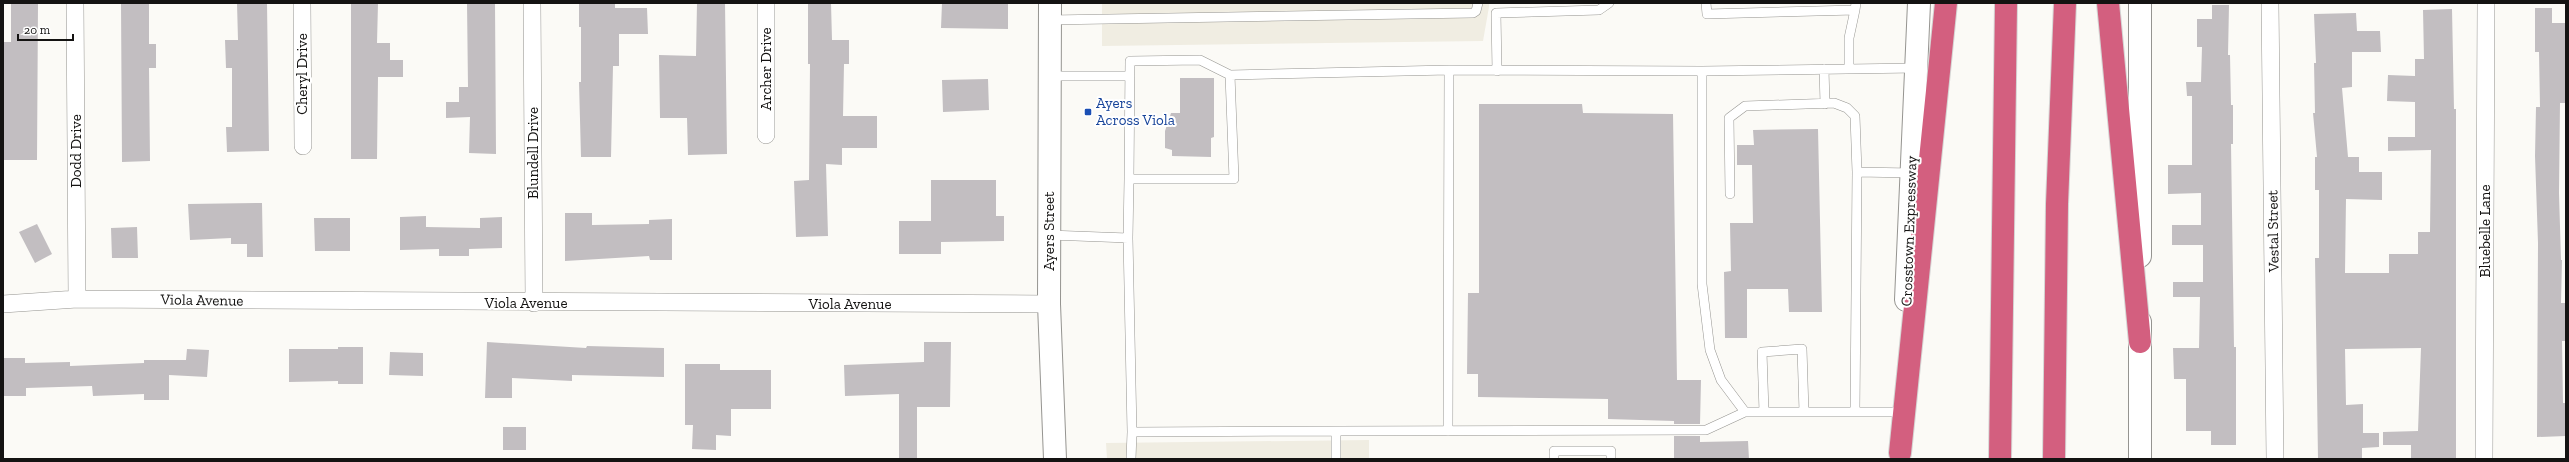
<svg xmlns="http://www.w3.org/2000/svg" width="2569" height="462" font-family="'Zilla Slab',serif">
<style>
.built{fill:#f0ede2}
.building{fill:#c2bec1}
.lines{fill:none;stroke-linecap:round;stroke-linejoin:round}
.service-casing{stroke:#959490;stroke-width:10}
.minor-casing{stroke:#959490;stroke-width:18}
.secondary-casing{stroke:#959490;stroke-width:24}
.motorway-casing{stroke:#d5d5d4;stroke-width:24}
.service{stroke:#fff;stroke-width:9}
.minor{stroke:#fff;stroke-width:17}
.secondary{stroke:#fff;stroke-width:22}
.motorway{stroke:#d35f7f;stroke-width:22}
.transit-dot{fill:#1a4fb4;stroke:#fff;stroke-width:1.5}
.labels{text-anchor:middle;stroke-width:4;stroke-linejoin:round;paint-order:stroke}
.street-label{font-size:15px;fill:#141312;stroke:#fff}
.transit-label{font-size:15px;fill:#164399;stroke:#fff;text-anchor:start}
</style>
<rect width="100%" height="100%" fill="#fbfaf6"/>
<path class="built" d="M1102,3H1489V7L1483,41L1102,46Z
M1369,440V459H1107L1106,443Z"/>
<path class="building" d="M11,3H38L37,160H3V42H11Z
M121,3H149V44H156V68H149L150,161L122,162Z
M237,3H267L269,151L227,152L226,127H232V68H226L225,40H238Z
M351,3H378L377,43H390V60H403V77H378L377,159H351Z
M467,3H495L496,154L469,153L470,117L446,118V102H459V87H468Z
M579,3H615V8H647L648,34H619V66H613L611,157H581L579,82H581V27H579Z
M697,3H725L727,154L688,155L687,118H660L659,55L696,56Z
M808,3H831L832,40H849V64H844L843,116H877V148H842V165L826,164L828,236L796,237L794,181L809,180L810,64H808Z
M942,3H1008V29L941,28Z
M2212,5H2229L2228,55H2230L2231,105H2233V144H2231L2234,347H2236V445H2211V431H2186V379H2174L2173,348H2199L2200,297H2173V282H2203V245H2172V225H2201V193L2168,194V165H2192V96H2187L2186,82H2201L2202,47H2197V19H2212Z
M2535,8H2552V23H2566V103H2560L2559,193L2561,260H2562L2561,303H2566V341H2562L2563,403H2566V436L2537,437L2538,243L2535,156L2536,107H2540L2539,52H2535Z
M2452,9L2454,109H2456V459H2411V445H2383V432L2418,431L2421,348L2345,349L2346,405L2363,404V433H2379V447L2362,448V459H2318L2315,258H2319V190H2315V157H2317L2313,113H2315L2314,63H2316L2314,14L2356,13L2357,31H2380L2381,52H2352V87L2342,88L2348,157H2359V172H2382V200L2346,199L2345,273H2389V254H2418V232H2430L2431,150L2388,151V137H2415V102L2387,101L2388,75L2415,76V59H2424L2423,10Z
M1180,78H1214V137L1211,138V157L1172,156V150L1165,148V131L1171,113H1180Z
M988,79L989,110L943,112L942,80Z
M1479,104H1582L1583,113L1673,114L1677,380H1701L1700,424H1674V421L1608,419V399L1478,397V374H1467L1468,293H1479Z
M1818,129L1822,312H1789L1788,289H1747V338H1725L1724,272L1731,271L1730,223H1753L1752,165H1737V145H1754L1753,130Z
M931,180H996V216H1004V241L941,242V254H899V221H931Z
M262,203L263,257H247V244H231V238L190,240L188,204Z
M565,213H592V225L649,224V220L672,219V260H650L649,256L565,261Z
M426,216V227L480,228V218L502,217V248L469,249V256H439V249L400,250V217Z
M314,218H350V251H315Z
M37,224L52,254L35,263L19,232Z
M137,227L138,258H112L111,228Z
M487,342L586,348L587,346L664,348V377L572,375V381L512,378V398H485Z
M924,342H951L950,407H917V459H899V394L845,396L844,365L924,362Z
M338,347H363V384H338V381L289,382V349H338Z
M187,349L209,350L207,377L169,375V400H144V394L93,396L92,386L26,388V396H4L3,358H25V363L70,362V366L144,363V360H186Z
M390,352L423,353V376L389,375Z
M685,364H720V370H771V409H731V436L716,435V450L692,449L693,425H685Z
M503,427H526V450H503Z
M1674,436H1700V442L1748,441L1749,459H1674Z"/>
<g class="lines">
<defs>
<path id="service" d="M1706,3L1707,14L1855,10L1856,3
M1050,20L1473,13L1476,11L1478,3
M1824,69L1825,104
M1849,69V38L1855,10
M1497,71L1496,13L1599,10L1609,3
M1049,76H1130
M1129,179L1130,61L1200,60L1230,75
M1730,194L1729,118L1745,106L1834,103L1847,108L1855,116L1857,172L1912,173
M1049,235L1128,238L1132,432L1336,431V459
M1128,238L1129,179H1234L1230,75L1449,70L1702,71
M1745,412L1721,380L1710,350L1702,284V71L1916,68
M1764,412L1762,352L1802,349L1804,412
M1855,412L1857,172
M1336,431L1706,430L1745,412H1902
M1448,431L1449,70
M1131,459L1132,432
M1554,459V451H1611V459"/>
<path id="minor" d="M75,3L77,299
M302,3L303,146
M532,3L534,303
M766,3V135
M2270,3L2275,459
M3,304L77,299L1049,304
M2484,459L2486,3"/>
<path id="secondary" d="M1050,3L1049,304L1055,459
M2140,3V256
M1906,300L1919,3
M2140,459V322"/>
<path id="motorway" d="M2108,3L2140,342
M1900,453L1946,3
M2000,459L2006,3
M2054,459L2057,204L2065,3"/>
</defs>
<use href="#service" class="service-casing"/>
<use href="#minor" class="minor-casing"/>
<use href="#secondary" class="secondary-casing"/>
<use href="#motorway" class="motorway-casing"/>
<use href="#service" class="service"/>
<use href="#minor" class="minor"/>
<use href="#secondary" class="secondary"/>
<use href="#motorway" class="motorway"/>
</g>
<rect class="transit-dot" x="1084" y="108" width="8" height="8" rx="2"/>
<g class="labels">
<g class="street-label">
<text transform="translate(766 69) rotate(-90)" y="5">Archer Drive</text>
<text transform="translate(302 74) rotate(-90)" y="5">Cheryl Drive</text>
<text transform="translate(76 151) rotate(-90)" y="5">Dodd Drive</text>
<text transform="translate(533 153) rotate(-90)" y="5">Blundell Drive</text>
<text transform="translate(1049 231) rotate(-90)" y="5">Ayers Street</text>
<text transform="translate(1909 231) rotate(-88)" y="5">Crosstown Expressway</text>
<text transform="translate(2273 231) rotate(-91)" y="5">Vestal Street</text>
<text transform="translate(2485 231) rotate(-90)" y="5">Bluebelle Lane</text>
<text transform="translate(202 300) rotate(1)" y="5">Viola Avenue</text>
<text x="526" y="308">Viola Avenue</text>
<text x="850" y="309">Viola Avenue</text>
</g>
<g class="transit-label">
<text x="1096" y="108">Ayers<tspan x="1096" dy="17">Across Viola</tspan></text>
</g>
</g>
<rect width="2569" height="462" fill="none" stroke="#141312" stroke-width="8"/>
<path d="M18 34v6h55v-6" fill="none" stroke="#141312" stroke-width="2"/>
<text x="24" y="34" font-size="12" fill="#141312" stroke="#ffffff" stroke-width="3" paint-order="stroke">20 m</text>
</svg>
